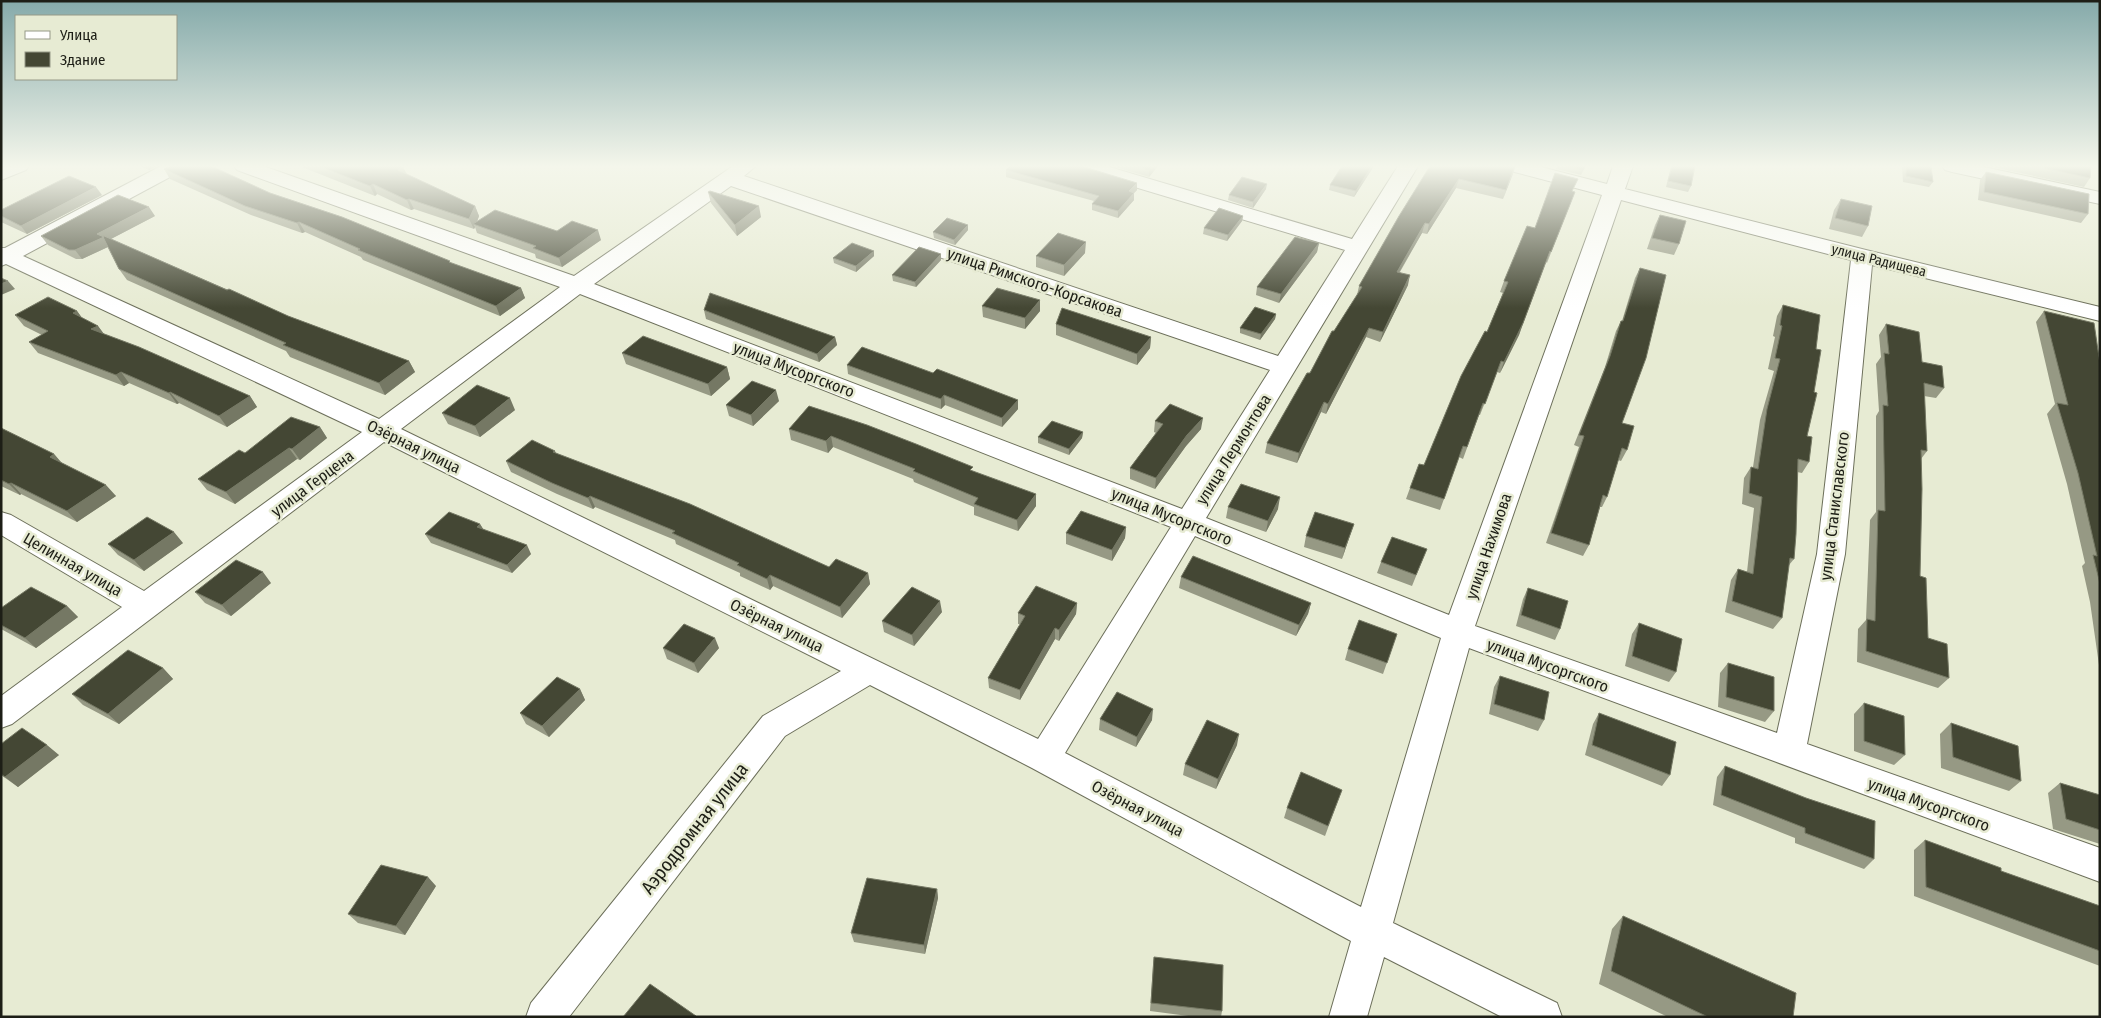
<svg xmlns="http://www.w3.org/2000/svg" width="2101" height="1018" font-family="'Fira Sans Condensed',sans-serif">
<style>
.lines{fill:none;stroke-linecap:round;stroke-linejoin:round}
.street-casing{stroke:#6c6f5a;stroke-width:2}
.street{fill:#fff;fill-rule:evenodd}
.wall{fill:#969984}
.shaded-wall{fill:#757864}
.building{fill:#444734;stroke:#757864}
.labels{text-anchor:middle;stroke-width:5;stroke-linejoin:round;paint-order:stroke}
.far-street-label{font-size:14px;fill:#1d1e16;stroke:#e7ebd3}
.street-label{font-size:16px;fill:#1d1e16;stroke:#e7ebd3}
.near-street-label{font-size:19px;fill:#1d1e16;stroke:#e7ebd3}
</style>
<rect width="100%" height="100%" fill="#e7ebd3"/>
<g class="lines">
<defs>
<path id="street" d="M29,166L26,170L1,180V167Z
M161,166H186L183,170L23,256L379,419L560,287L237,170L234,166H263L574,276L733,166H756L744,176L1278,356L1345,250L1078,170L1075,166H1106L1352,239L1398,166H1418L1206,518L1449,615L1602,195L1507,170L1504,166H1537L1607,184L1613,166H1633L1625,189L1866,250L2100,307V321L1872,265L1845,554L1807,744L2100,848V882L1469,648L1393,923L1557,1003L1562,1017H1502L1384,957L1367,1017H1329L1351,941L1032,768L870,685L785,736L569,1017H526L531,1003L763,716L841,671L384,442L12,724L1,728V696L122,607L1,535V512L11,515L144,591L362,432L6,264L1,266V248H5ZM731,186L1270,370L1182,509L594,284ZM1621,200L1851,260L1817,554L1777,733L1475,626ZM580,294L1171,527L1038,739L401,429ZM1195,536L1441,638L1361,907L1065,753Z
M1942,166H1979L2100,192V204L1952,172L1945,170Z"/>
</defs>
<use href="#street" class="street-casing"/>
<use href="#street" class="street"/>
</g>
<path class="wall" d="M140,166H157L149,170Z
M302,166H400L403,167L407,175L475,206L479,216L477,221L557,231L601,240L562,267L536,258L535,254L477,233L475,227L474,229L414,209L411,210L377,194L375,196L302,167Z
M1112,166H1158L1149,177Z
M1342,166H1374L1354,197L1329,190L1330,185Z
M1430,166H1515L1503,199L1456,188L1427,234L1422,233L1400,272L1408,285L1380,342L1366,337L1326,414L1321,412L1297,463L1265,453L1267,443L1357,295L1359,286Z
M1557,166H1586L1581,175L1556,169Z
M1671,166H1695L1691,186L1688,192L1666,187Z
M1902,166H1931L1933,182L1929,187L1903,182Z
M1988,166H2091L2090,178L2084,187Z
M164,169L270,193L451,263L521,288L525,298L500,316L363,260L361,257L305,232L302,233L251,215L170,179Z
M1006,170L1137,190L1134,193V200L1118,218L1092,210V204L1094,201L1006,177Z
M1986,172L2088,214L2081,223L1978,200L1980,180Z
M1266,189L1253,208L1228,200L1229,195Z
M1573,191L1571,202L1547,263L1546,262L1519,335L1500,373L1497,372L1480,415H1479L1463,459L1459,457L1440,510L1406,499L1410,488L1424,465L1487,332L1503,293L1500,292L1504,281L1535,228Z
M708,192L761,217L737,236L711,203Z
M102,195L27,234L1,222V210Z
M1841,199L1868,226L1862,237L1829,229L1834,210Z
M1660,215L1679,244L1674,255L1647,249L1655,225Z
M155,216L111,239L288,316L409,361L415,372L385,395L290,357L286,351L127,280L119,269L108,247L82,259H76L48,245L41,236Z
M1243,216L1242,221L1227,241L1203,234L1204,228Z
M968,230L955,245L934,238L933,232Z
M1319,243L1317,252L1279,303L1256,295L1257,287Z
M1085,253L1064,276L1036,267V256Z
M941,254V260L916,287L893,281L892,275Z
M874,256L856,272L834,263L833,258Z
M1640,268L1622,423L1627,450L1621,461L1618,460L1607,497L1602,507H1600L1589,545L1583,556L1546,543L1579,447L1574,445L1605,367L1616,331L1621,321H1622L1635,278Z
M1783,305L1816,349L1814,392L1807,436L1809,462L1802,473L1797,472L1794,559L1789,565L1782,618L1773,629L1725,612L1731,580L1738,569L1747,572L1754,508L1742,504L1744,478L1751,467H1753L1760,420L1774,371L1768,369L1775,337L1773,336L1777,316Z
M982,306L1040,311L1025,329L983,317Z
M704,310L835,337L837,345L819,362L706,319Z
M77,311L82,318L98,326L104,334L250,396L257,407L227,427L179,403L177,404L129,383L124,386L38,353L29,342L42,335L24,326L15,315Z
M2044,311L2100,364V672L2090,602L2082,566L2085,563L2067,484L2047,414L2055,404L2036,322Z
M1276,314L1275,319L1260,340L1240,333V328Z
M1056,324L1151,337L1150,348L1137,365L1056,335Z
M1886,324L1922,362L1944,388L1936,398L1924,396L1927,451L1921,459L1920,576L1928,638L1949,678L1938,688L1857,662L1858,629L1866,620L1870,520L1876,512V416L1879,411L1876,364L1881,357L1879,335Z
M622,353L727,367L730,379L711,396L626,364Z
M847,365L933,373L1018,400V409L1002,427L945,405L941,409L848,374Z
M779,401L753,426L729,416L726,405Z
M809,406L973,471L1036,506L1018,531L974,515V507L914,482L913,479L833,447L828,453L791,440L789,429Z
M515,410L480,437L448,424L442,413Z
M1155,421L1201,429L1186,446L1155,489L1130,479V468L1156,433L1154,432Z
M320,427L327,438L300,460L297,459L235,504L207,490L198,479L245,453Z
M1,428L54,454L62,463L116,496L77,522L21,494L20,495L1,486Z
M1083,432L1082,438L1069,455L1038,443V437Z
M555,451L557,454L829,567L868,573L870,584L842,618L773,586L770,590L740,576V573L676,544L675,540L595,507L593,509L557,494L511,472L506,461Z
M1228,507L1278,509L1266,532L1226,518Z
M480,524L483,529L531,554L512,573L431,543L425,534Z
M1354,524L1342,559L1304,547L1306,536Z
M1126,527L1125,538L1112,561L1066,544V533Z
M183,543L144,571L118,555L108,544Z
M1427,549L1412,586L1377,573L1381,562Z
M1181,577L1311,603L1308,614L1296,636L1179,588Z
M271,583L231,616L205,603L195,592Z
M1528,588L1560,629L1555,640L1516,626L1523,599Z
M1077,603L1076,614L1059,641L1055,639L1020,700L989,688L988,678L1020,624H1018V613Z
M67,606L78,617L36,648L1,629V608Z
M942,612L914,646L884,632L882,621Z
M1639,623L1676,672L1669,682L1625,666L1632,634Z
M1397,634L1383,674L1345,660L1348,649Z
M663,648H719L698,673L667,659Z
M1728,663L1774,711L1765,722L1718,707L1720,673Z
M163,668L173,679L119,724L83,705L72,694Z
M1500,676L1544,720L1538,731L1489,714L1494,687Z
M580,689L585,700L549,737L526,724L520,713Z
M1864,703L1905,755L1894,765L1854,751V714Z
M1599,713L1670,775L1662,786L1585,755L1593,724Z
M1100,719L1152,720L1136,747L1099,730Z
M1951,723L2021,781L2009,791L1941,768L1940,734Z
M1,744L59,755L18,787L1,775Z
M1237,745L1216,789L1183,775L1185,764Z
M1725,766L1874,859L1864,869L1795,843V838L1713,805L1717,777Z
M2060,783L2100,795V844L2053,829L2048,793Z
M1342,790L1325,836L1284,818L1287,808Z
M1925,840L2001,871L2100,906V966L1914,896V850Z
M436,886L405,935L358,923L348,914Z
M937,889L938,898L925,954L854,942L851,933Z
M1623,916L1793,1017H1668L1599,984L1612,929Z
M1154,957L1222,1011L1221,1017H1196L1150,1011L1153,966Z"/>
<path class="shaded-wall" d="M147,166H157L149,170Z
M1153,166H1158L1149,177V170Z
M1372,166H1374L1354,197L1356,191Z
M1515,166L1513,174L1503,199L1506,190Z
M403,167L408,177L398,170Z
M1459,179L1456,188L1427,234L1429,224Z
M1137,183V190L1134,193V200L1118,218V211L1129,191Z
M373,184L377,194L375,196L370,186Z
M1267,184L1266,189L1253,208V202Z
M96,187L102,195L27,234L21,226Z
M409,199L414,209L411,210L407,200Z
M475,206L479,216L476,225L473,224L475,227L474,229L469,219Z
M759,206L761,217L737,236L735,225Z
M149,207L155,216L107,241L110,246L82,259L75,250L97,234Z
M1243,216L1242,221L1227,241L1228,235Z
M299,222L305,232L302,233L297,223Z
M1425,223L1422,233L1394,281L1397,272Z
M968,225V230L955,245L954,240Z
M598,230L601,240L562,267L559,258Z
M1086,242L1085,253L1064,276V265Z
M1319,243L1317,252L1279,303L1281,294Z
M874,251V256L856,272V266Z
M941,254V260L916,287L915,282Z
M1410,275L1408,285L1380,342L1383,332Z
M8,281L15,289L1,295V284Z
M521,288L525,298L500,316L496,306Z
M1040,300V311L1025,329V318Z
M77,311L85,322L73,313Z
M1276,314L1275,319L1260,340L1261,334Z
M1523,323L1519,335L1500,373L1504,362Z
M98,326L106,337L91,329Z
M1369,328L1366,337L1326,414L1328,404Z
M835,337L837,345L819,362L817,354Z
M1151,337L1150,348L1137,365V354Z
M409,361L415,372L385,395L379,383Z
M727,367L730,379L711,396L708,384Z
M121,372L129,383L124,386L116,375Z
M776,390L779,401L753,426L751,415Z
M170,392L179,403L177,404L169,393Z
M944,395L945,405L941,409V399Z
M250,396L257,407L227,427L219,416Z
M510,398L515,410L480,437L475,426Z
M1018,400V409L1002,427V418Z
M1324,402L1321,412L1297,463L1299,453Z
M1203,418L1201,429L1186,446L1155,489L1156,478L1187,435Z
M320,427L327,438L300,460L292,449Z
M1083,432L1082,438L1069,455V449Z
M831,436L833,447L828,453L826,441Z
M289,448L297,459L235,504L226,492Z
M54,454L64,466L50,457Z
M11,483L21,494L20,495L9,484Z
M106,485L116,496L77,522L67,511Z
M1036,494V506L1018,531L1017,520Z
M590,496L595,507L593,509L588,498Z
M1280,497L1278,509L1266,532L1268,521Z
M480,524L485,532L477,527Z
M1354,524L1350,535L1342,559L1345,548Z
M1126,527L1125,538L1112,561V550Z
M174,532L183,543L144,571L134,560Z
M527,545L531,554L512,573L507,565Z
M263,572L271,583L231,616L222,605Z
M868,573L870,584L842,618L840,607Z
M770,575L773,586L770,590L767,579Z
M940,601L942,612L914,646L912,635Z
M1077,603L1076,614L1059,641V630Z
M1311,603L1308,614L1296,636L1299,625Z
M67,606L78,617L36,648L25,638Z
M1055,628V639L1020,700V690Z
M715,638L719,648L698,673L694,663Z
M163,668L173,679L119,724L108,714Z
M580,689L585,700L549,737L542,726Z
M1153,709L1152,720L1136,747L1137,737Z
M1239,734L1237,745L1216,789L1218,779Z
M47,745L59,755L18,787L5,777Z
M428,877L436,886L405,935L396,926Z
M937,889L938,898L925,954L924,945Z"/>
<path class="building" d="M170,166H211L270,193L342,217L450,261L449,262L521,288L496,306L358,250L360,249L299,222L297,223L245,206L164,169Z
M319,166H400L403,167L398,170L475,206L469,219L409,199L407,200L373,184L370,186Z
M1010,166H1081L1137,183L1129,191L1134,193L1118,211L1092,204L1099,196L1006,170Z
M1136,166H1153L1149,170Z
M1342,166H1372L1356,191L1330,185Z
M1430,166H1515L1506,190L1459,179L1429,224L1425,223L1397,272L1410,275L1383,332L1369,328L1328,404L1324,402L1299,453L1267,443L1307,373H1310L1332,331H1334L1362,287L1359,286L1399,216Z
M1567,166H1585L1583,170Z
M1672,166H1695L1691,186L1668,181Z
M1906,166H1931L1933,182L1906,176Z
M2034,166H2091L2090,178Z
M1986,172L2089,194L2088,214L1984,192Z
M1555,173L1578,179L1572,191L1575,192L1551,252L1550,251L1523,323L1504,362L1501,361L1485,404L1483,403L1467,447L1463,446L1444,499L1410,488L1419,464L1424,465L1461,376L1485,331L1487,332L1508,282L1504,281L1527,226L1535,228Z
M69,176L96,187L21,226L1,216V210Z
M1242,177L1267,184L1253,202L1229,195Z
M710,191L759,206L735,225L708,192Z
M118,195L149,207L97,234L104,237L75,250H69L41,236Z
M1841,199L1872,206L1868,226L1835,218Z
M1219,208L1243,216L1228,235L1204,228Z
M495,210L557,231L572,221L598,230L559,258L533,248L536,246L473,224Z
M1660,215L1686,221L1679,244L1652,238Z
M947,218L968,225L954,240L933,232Z
M1058,233L1086,242L1064,265L1036,256Z
M102,235L227,290L229,289L288,316L409,361L379,383L283,345L286,343L119,269Z
M1295,237L1319,243L1281,294L1257,287Z
M852,243L874,251L856,266L833,258Z
M919,247L941,254L915,282L892,275Z
M1640,268L1666,275L1646,358L1622,423L1634,426L1627,450L1622,448L1607,497L1603,495L1589,545L1551,533L1584,436L1579,435L1610,356L1621,321H1623Z
M1,278L8,281L1,284Z
M997,288L1040,300L1025,318L982,306Z
M710,293L835,337L817,354L704,310Z
M48,297L77,311L73,313L98,326L91,329L139,347L250,396L219,416L170,392L169,393L121,372L116,375L29,342L48,331L15,315Z
M1783,305L1820,315L1816,349L1821,350L1814,392L1817,393L1807,436L1812,437L1809,462L1798,459L1796,534L1794,559L1790,558L1782,618L1732,601L1738,569L1753,574L1762,497L1749,493L1751,467L1758,469L1767,409L1780,359L1775,358L1782,326L1780,325Z
M1255,307L1276,314L1261,334L1240,328Z
M1062,308L1151,337L1137,354L1056,324Z
M2044,311L2094,323L2100,364V584L2093,555L2097,556L2078,473L2057,403L2068,405Z
M1886,324L1919,332L1922,362L1942,366L1944,388L1924,383L1927,451L1921,450L1922,489L1920,576L1926,578L1928,638L1947,644L1949,678L1866,651L1867,619L1875,621L1878,510L1885,511L1883,405L1888,406L1884,353L1889,354Z
M643,336L727,367L708,384L622,353Z
M862,347L933,373L937,369L1018,400L1002,418L944,395L941,399L847,365Z
M752,381L776,390L751,415L726,405Z
M477,385L510,398L475,426L442,413Z
M1170,404L1203,418L1187,435L1156,478L1130,468L1163,424L1155,421Z
M809,406L867,425L916,444L973,467L970,470L1036,494L1017,520L974,504L978,498L913,471L915,469L831,436L826,441L789,429Z
M291,417L320,427L292,449L289,448L226,492L198,479L239,450L245,453Z
M1052,421L1083,432L1069,449L1038,437Z
M1,428L54,454L50,457L106,485L67,511L11,483L9,484L1,480Z
M532,440L555,451L553,452L690,504L829,567L836,559L868,573L840,607L770,575L767,579L737,565L739,563L672,533L675,531L590,496L588,498L552,483L506,461Z
M1241,484L1280,497L1268,521L1228,507Z
M1081,511L1126,527L1112,550L1066,533Z
M449,512L480,524L477,527L527,545L507,565L425,534Z
M1315,512L1354,524L1345,548L1306,536Z
M147,517L174,532L134,560L108,544Z
M1392,537L1427,549L1416,575L1381,562Z
M1193,556L1311,603L1299,625L1181,577Z
M236,560L263,572L222,605L195,592Z
M1036,586L1077,603L1059,630L1055,628L1020,690L988,678L1025,616L1018,613Z
M31,587L67,606L25,638L1,625V608Z
M912,587L940,601L912,635L882,621Z
M1528,588L1568,601L1560,629L1521,615Z
M1359,620L1397,634L1387,663L1348,649Z
M1639,623L1682,639L1676,672L1632,656Z
M684,624L715,638L694,663L663,648Z
M128,650L163,668L108,714L72,694Z
M1728,663L1774,677V711L1726,697Z
M1500,676L1549,692L1544,720L1494,704Z
M557,677L580,689L542,726L520,713Z
M1117,692L1153,709L1137,737L1100,719Z
M1864,703L1904,716L1905,755L1864,741Z
M1599,713L1676,742L1670,775L1592,745Z
M1207,720L1239,734L1218,779L1185,764Z
M1951,723L2018,746L2021,781L1953,757Z
M22,728L47,745L5,777L1,774V744Z
M1725,766L1806,798L1875,821L1874,859L1805,833V828L1721,795Z
M1301,772L1342,790L1328,826L1287,808Z
M2060,783L2100,795V830L2066,819Z
M1925,840L2001,868V871L2100,906V951L1926,887Z
M381,865L428,877L396,926L348,914Z
M867,878L937,889L924,945L851,933Z
M1623,916L1796,993L1793,1017H1708L1611,971Z
M1154,957L1223,965L1222,1011L1151,1003Z
M650,984L696,1016L695,1017H623Z"/>
<linearGradient id="sky" x2="0" y2="1"><stop stop-color="#85aaaa"/><stop offset="0.54" stop-color="#f4f6eb"/><stop offset="1" stop-color="#f4f6eb" stop-opacity="0"/></linearGradient>
<rect width="2101" height="308" fill="url(#sky)"/>
<g class="labels">
<g class="far-street-label">
<text transform="translate(1879 260) rotate(14)" y="5">улица Радищева</text>
</g>
<g class="street-label">
<text transform="translate(1035 282) rotate(19)" y="6">улица Римского-Корсакова</text>
<text transform="translate(794 369) rotate(21)" y="6">улица Мусоргского</text>
<text transform="translate(414 446) rotate(26)" y="6">Озёрная улица</text>
<text transform="translate(1233 449) rotate(-58)" y="6">улица Лермонтова</text>
<text transform="translate(312 483) rotate(-37)" y="6">улица Герцена</text>
<text transform="translate(1834 506) rotate(-83)" y="6">улица Станиславского</text>
<text transform="translate(1172 516) rotate(22)" y="6">улица Мусоргского</text>
<text transform="translate(1488 546) rotate(-71)" y="6">улица Нахимова</text>
<text transform="translate(73 564) rotate(30)" y="6">Целинная улица</text>
<text transform="translate(777 625) rotate(26)" y="6">Озёрная улица</text>
<text transform="translate(1548 665) rotate(20)" y="6">улица Мусоргского</text>
<text transform="translate(1929 804) rotate(20)" y="6">улица Мусоргского</text>
<text transform="translate(1138 808) rotate(28)" y="6">Озёрная улица</text>
</g>
<g class="near-street-label">
<text transform="translate(694 828) rotate(-52)" y="7">Аэродромная улица</text>
</g>
</g>
<rect width="2101" height="1018" fill="none" stroke="#1d1e16" stroke-width="5"/>
<rect x="15" y="15" width="162" height="65" fill="#e7ebd3" stroke="#969987"/>
<rect x="25" y="31" width="25" height="8" fill="#ffffff" stroke="#969987"/>
<text x="60" y="40" font-size="15" fill="#1d1e16">Улица</text>
<rect x="25" y="52" width="25" height="15" fill="#444734" stroke="#969987"/>
<text x="60" y="65" font-size="15" fill="#1d1e16">Здание</text>
</svg>
